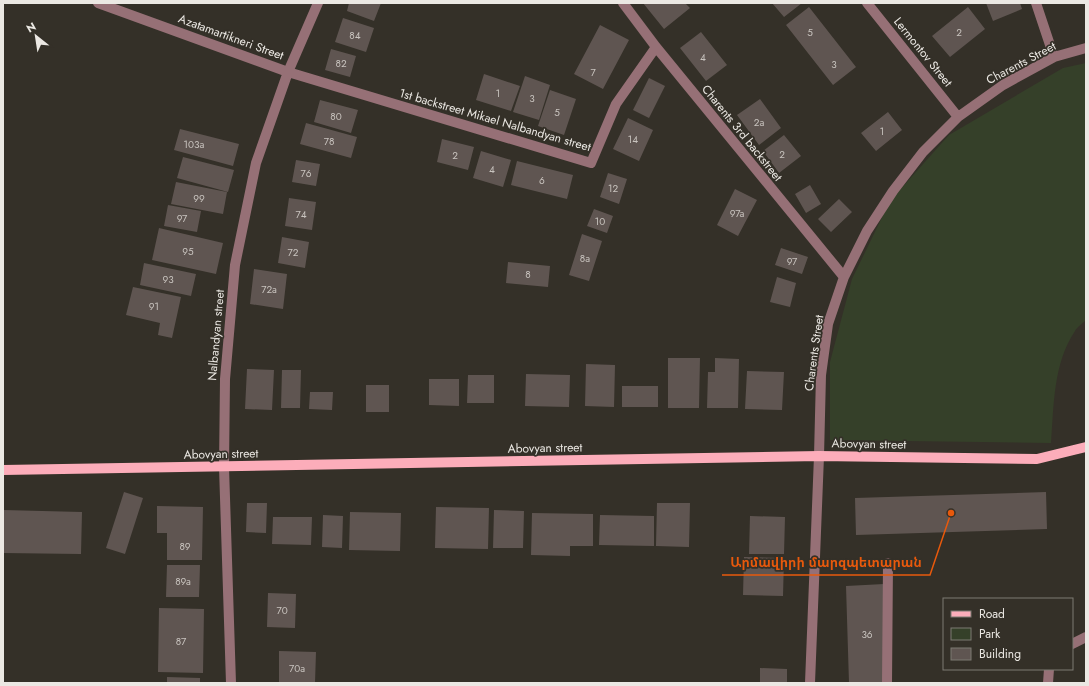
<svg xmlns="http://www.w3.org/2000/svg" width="1089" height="686" font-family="Jost,'Noto Sans Armenian',sans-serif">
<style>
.park{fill:#354029}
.building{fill:#5f5551}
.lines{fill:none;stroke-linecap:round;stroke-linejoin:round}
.minor{stroke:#967076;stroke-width:10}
.major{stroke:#fcadba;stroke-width:10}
.labels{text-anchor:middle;stroke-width:3.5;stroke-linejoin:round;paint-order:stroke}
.number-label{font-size:10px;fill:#c8c3be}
.street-label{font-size:12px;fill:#ebe8e3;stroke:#343028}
.leader{fill:none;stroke:#e8590c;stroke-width:1.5}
.callout-dot{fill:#e8590c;stroke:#343028;stroke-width:1.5}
.callout-label{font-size:13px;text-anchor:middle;font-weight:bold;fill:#e8590c;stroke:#343028;stroke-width:3.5;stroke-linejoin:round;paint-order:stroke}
</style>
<rect width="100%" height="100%" fill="#343028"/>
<path class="park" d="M1086,63V320C1082,324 1077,327 1075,331C1053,364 1054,405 1051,443L830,440V362L852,279L890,201L949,135L1063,68Z"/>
<path class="building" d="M349,3H381L374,21L347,11Z
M643,3H685L690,8L664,29Z
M772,3H802L784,17Z
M986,3H1020L1022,9L993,21Z
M809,7L856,67L833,85L786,25Z
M968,7L985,29L950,57L932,36Z
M343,18L374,28L366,52L335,42Z
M600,25L629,40L603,89L574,74Z
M701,32L727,65L706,81L680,48Z
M331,49L356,56L350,77L325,70Z
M484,74L520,86L511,111L476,100Z
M525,76L550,85L539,120L513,112Z
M649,78L665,86L649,118L633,110Z
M550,90L576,99L564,135L538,126Z
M760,99L781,128L759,145L737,115Z
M320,100L358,110L351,133L314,122Z
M888,112L902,130L876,151L861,133Z
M628,118L653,130L639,161L613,149Z
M306,123L357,137L351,158L300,144Z
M180,129L239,144L233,166L174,150Z
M784,135L801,156L779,173L763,151Z
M442,139L474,147L468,170L437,162Z
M481,151L511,160L503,187L473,178Z
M183,157L234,170L228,192L177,178Z
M296,160L320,164L316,186L292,182Z
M517,161L573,175L567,199L511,185Z
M608,173L627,179L619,204L600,197Z
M176,182L227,192L223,214L171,204Z
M810,185L821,204L806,213L795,194Z
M735,189L757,200L738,236L717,225Z
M289,198L316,202L312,230L285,226Z
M839,199L852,212L831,232L818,219Z
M168,205L201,211L197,232L164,226Z
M594,209L613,216L607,233L587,226Z
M159,228L223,243L216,274L152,260Z
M582,234L602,241L589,281L569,275Z
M282,237L309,242L305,268L278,263Z
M781,248L808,257L802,274L775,265Z
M508,262L550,266L548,287L506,283Z
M144,263L196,274L191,296L140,285Z
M254,269L287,274L283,309L250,304Z
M777,277L796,283L790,307L770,302Z
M133,287L181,297L172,338L158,335L160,323L126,315Z
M668,358H700L699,408H668Z
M715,358L739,359L738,408H707L708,372H715Z
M586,364L615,365L614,407L585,406Z
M247,369L274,370L272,410L245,409Z
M282,370H301L300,408H281Z
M747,371L784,372L782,410L745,409Z
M526,374L570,375L569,407L525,406Z
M468,375H494V403H467Z
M429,379H459V406L429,405Z
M366,385H389V412H366Z
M622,386H658V407H622Z
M310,392H333L332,410L309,409Z
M124,492L143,498L125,554L106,548Z
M1046,492L1047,529L856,535L855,498Z
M247,503H267L266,533L246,532Z
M657,503H690L689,547L656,546Z
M157,506L203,507L202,560H167V533H157Z
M436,507L489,508L488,549L435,548Z
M3,510L82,512L81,554L3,553Z
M494,510L524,511L523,548H493Z
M350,512L401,513L400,551L349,550Z
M532,513L593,514V546H570V556L531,555Z
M323,515L343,516L342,548L322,547Z
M600,515L654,516V546L599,545Z
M750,516L785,517L784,554H749Z
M273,517H312L311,545L272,544Z
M744,557L784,558L783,596L743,595Z
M167,565H200L199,597H166Z
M884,584L887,683H849L846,586Z
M268,593L296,594L295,628L267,627Z
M159,608L204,609L203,673L158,672Z
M279,651L316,652L315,683H279Z
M760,668L787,669V683H760Z
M167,677L200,678V683H167Z"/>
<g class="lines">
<path class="minor" d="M98,3L288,72L591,163L616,104L656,47
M623,3L656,47L844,277
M867,3L958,117
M1036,3L1054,57
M1072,644L1086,637
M231,683L224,467L225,379L235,265L256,163L288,72L318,3
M810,683L819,456L821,375L828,324L844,277L867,231L893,191L923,152L958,117L1003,85L1054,57L1086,48
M887,683L888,563
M1048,683L1049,669"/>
<path class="major" d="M3,470L819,456L1037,459L1086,447"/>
</g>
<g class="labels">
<g class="number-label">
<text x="810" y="36">5</text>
<text x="959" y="36">2</text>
<text x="355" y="39">84</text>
<text x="703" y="61">4</text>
<text x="341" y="67">82</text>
<text x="834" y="68">3</text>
<text x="593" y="76">7</text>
<text x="498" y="97">1</text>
<text x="532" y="102">3</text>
<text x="557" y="116">5</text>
<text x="336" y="120">80</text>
<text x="759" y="126">2a</text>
<text x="882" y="135">1</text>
<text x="633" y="143">14</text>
<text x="329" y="145">78</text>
<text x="194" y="148">103a</text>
<text x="782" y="158">2</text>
<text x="455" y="159">2</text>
<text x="492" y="173">4</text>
<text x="306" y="177">76</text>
<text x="542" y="184">6</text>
<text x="613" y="192">12</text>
<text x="199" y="202">99</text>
<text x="737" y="217">97a</text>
<text x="301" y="218">74</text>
<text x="182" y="222">97</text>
<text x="600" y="225">10</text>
<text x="188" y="255">95</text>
<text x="293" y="256">72</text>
<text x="585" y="262">8a</text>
<text x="792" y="265">97</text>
<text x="528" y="278">8</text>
<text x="168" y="283">93</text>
<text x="269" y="293">72a</text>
<text x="154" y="310">91</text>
<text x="185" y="550">89</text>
<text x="183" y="585">89a</text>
<text x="282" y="614">70</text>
<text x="867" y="638">36</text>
<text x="181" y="645">87</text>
<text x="297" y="672">70a</text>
</g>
<g class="street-label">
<text transform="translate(231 37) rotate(20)" y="4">Azatamartikneri Street</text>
<text transform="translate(923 52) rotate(51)" y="4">Lermontov Street</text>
<text transform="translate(1021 63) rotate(-28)" y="4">Charents Street</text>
<text transform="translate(495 120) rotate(16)" y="4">1st backstreet Mikael Nalbandyan street</text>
<text transform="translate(742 133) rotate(51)" y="4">Charents 3rd backstreet</text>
<text transform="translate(216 335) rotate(-85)" y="4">Nalbandyan street</text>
<text transform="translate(814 353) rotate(-82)" y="4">Charents Street</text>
<text transform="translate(869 444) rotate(1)" y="4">Abovyan street</text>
<text transform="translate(545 448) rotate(-1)" y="4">Abovyan street</text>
<text transform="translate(221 454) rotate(-1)" y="4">Abovyan street</text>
</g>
</g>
<path class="leader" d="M951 513L930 575H722"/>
<circle class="callout-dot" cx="951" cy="513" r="4"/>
<g class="callout-label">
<text x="826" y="567">Արմավիրի մարզպետարան</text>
</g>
<rect width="1089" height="686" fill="none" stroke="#ebe8e3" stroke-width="8"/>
<rect x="943" y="598" width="130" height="72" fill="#343028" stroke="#7d7a73"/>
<rect x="951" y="611" width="20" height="6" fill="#fcadba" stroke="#7d7a73"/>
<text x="979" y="618" font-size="12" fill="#ebe8e3">Road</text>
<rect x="951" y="628" width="20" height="12" fill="#354029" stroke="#7d7a73"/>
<text x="979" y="638" font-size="12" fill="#ebe8e3">Park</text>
<rect x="951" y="648" width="20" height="12" fill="#5f5551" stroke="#7d7a73"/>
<text x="979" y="658" font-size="12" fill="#ebe8e3">Building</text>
<g transform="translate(36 36) rotate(330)" stroke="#343028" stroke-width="3" paint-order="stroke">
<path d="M0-3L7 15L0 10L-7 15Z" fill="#ebe8e3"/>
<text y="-6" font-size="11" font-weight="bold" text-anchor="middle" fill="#ebe8e3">N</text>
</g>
</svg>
